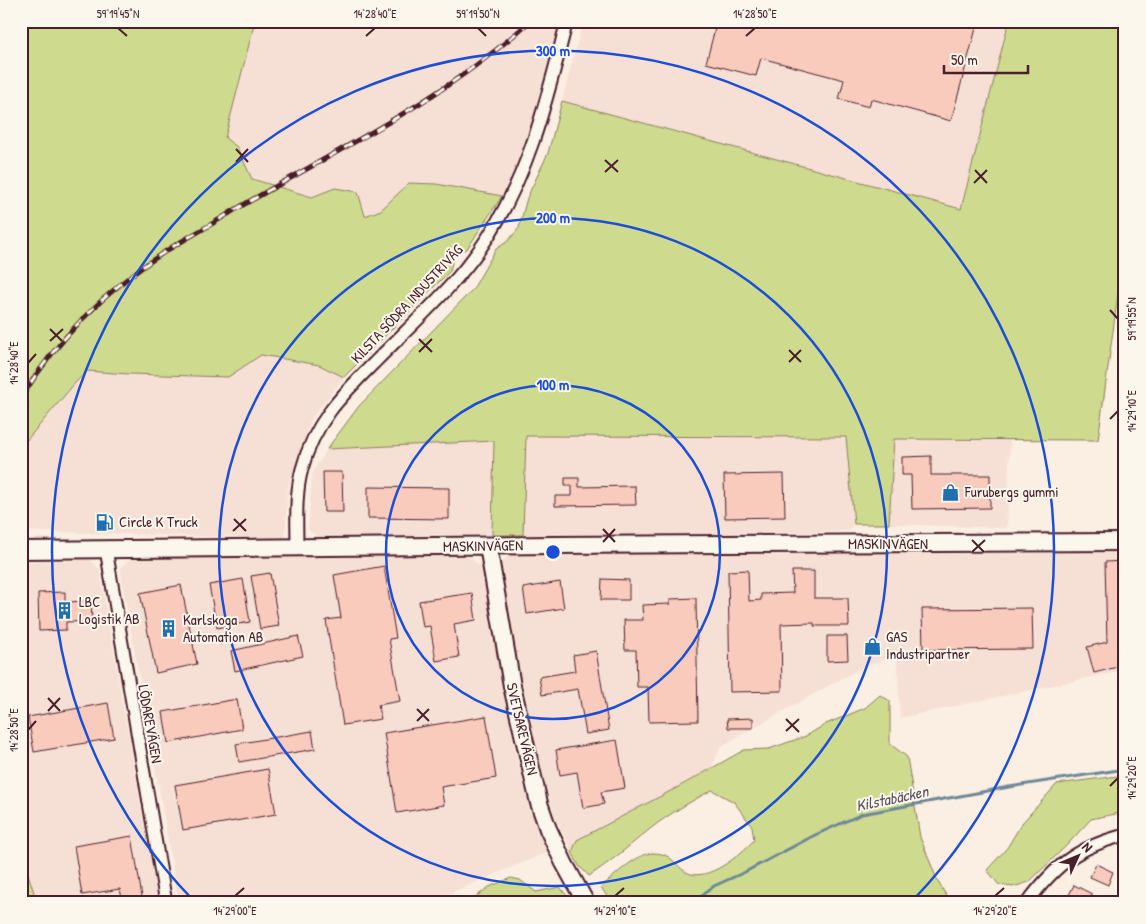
<svg xmlns="http://www.w3.org/2000/svg" width="1146" height="924" font-family="'Patrick Hand',sans-serif">
<style>
.built{fill:#f6e0d5}
.green{fill:#cedb8f;stroke:#8c7d5d}
.lines{fill:none;stroke-linecap:round;stroke-linejoin:round}
.stream{stroke:#6c8799;stroke-width:3}
.building{fill:#f9cbbd;stroke:#4a1f2b}
.street-casing{stroke:#4a1f2b;stroke-width:15}
.secondary-casing{stroke:#4a1f2b;stroke-width:20}
.street{stroke:#fbf7ec;stroke-width:11}
.secondary{stroke:#fbf7ec;stroke-width:16}
.rail-casing{stroke:#4a1f2b;stroke-width:5}
.rail{stroke:#fbf7ec;stroke-width:3;stroke-dasharray:9;stroke-linecap:butt}
.ticks{fill:none;stroke:#4a1f2b;stroke-width:2}
.ring{fill:none;stroke:#1d4ed8;stroke-width:2.5}
.labels{text-anchor:middle;stroke-width:4;stroke-linejoin:round;paint-order:stroke}
.street-label{font-size:15px;fill:#4a1f2b;stroke:#fbf7ec}
.poi-label{font-size:15px;fill:#4a1f2b;stroke:#fbf7ec;text-anchor:start}
.water-label{font-size:16px;font-style:italic;fill:#5b5362;stroke:#fbf7ec}
.centre{fill:#1d4ed8;stroke:#fbf7ec;stroke-width:2.5}
.ring-label{font-size:15px;text-anchor:middle;font-weight:bold;fill:#1d4ed8;stroke:#fbf7ec;stroke-width:4;stroke-linejoin:round;paint-order:stroke}
.neatline{fill:none;stroke:#4a1f2b;stroke-width:2}
.ticks-label{font-size:12px;text-anchor:middle;fill:#4a1f2b}
</style>
<rect width="100%" height="100%" fill="#fbeee3"/>
<filter id="ink" filterUnits="userSpaceOnUse"><feTurbulence type="fractalNoise" baseFrequency=".02" numOctaves="2"/><feDisplacementMap in="SourceGraphic" scale="10" xChannelSelector="R" yChannelSelector="G"/><feConvolveMatrix kernelMatrix="1 2 1 2 8 2 1 2 1" color-interpolation-filters="sRGB"/></filter>
<g filter="url(#ink)">
<path class="built" d="M255,21H561L526,149L502,196L436,184L409,183L381,210L364,216L335,188L312,197L252,179L237,148L225,138Z
M583,21H1009L961,209L562,101Z
M261,355L319,365L344,377L311,419L288,489L285,539L21,531V447L75,383L87,371L128,374L228,377Z
M526,436L847,437L854,524L849,531L686,536L523,535Z
M893,439L1010,440L1007,528L889,524Z
M494,440L492,535L318,538L308,529L312,474L327,449Z
M1125,552V670L900,718L897,657L866,665L721,746L712,767L682,785L577,840L572,852L556,819L534,751L501,570L502,563L508,557L516,553Z
M461,555L471,558L485,571L515,751L528,798L548,852L426,903H179L121,574V567L128,560L135,558Z
M90,560L99,568L158,903H44L36,899L21,852V562Z"/>
<path class="green" d="M21,21H255L225,138L237,147L252,179L312,197L335,188L358,192L365,216L381,210L409,183L436,184L502,196L467,249L455,252L450,256L452,263L450,271L344,377L319,365L261,355L228,377L128,374L87,371L75,383L21,447Z
M1009,21H1125V277L1120,280L1098,440L894,439L889,524H854L846,437L526,436L523,535H492L494,441L327,449L359,406L473,289L496,249L508,241L519,228L527,198L548,153L562,101L961,209Z
M880,695L890,701V744L907,757L920,837L938,882L951,903H611L601,887C615,876 636,853 654,853C672,853 674,865 686,872C707,884 741,854 754,840L752,826L734,802L712,790C690,802 669,814 650,829C629,846 612,861 589,876L579,866L572,852L577,840L682,785L744,750L769,749L806,736L826,724L865,708Z
M1125,775V812L1091,819L1067,845L1029,882L1013,887L999,885L987,870L1007,848L1022,823L1057,784Z
M21,852L36,899L44,903H21Z
M511,878L520,880L536,892L560,887L571,901L569,903H468L489,887Z"/>
<g class="lines">
<path class="stream" d="M682,903L698,898L714,886L745,872L815,835L862,814L1009,787L1125,769"/>
</g>
<path class="building" d="M717,21H978L951,121L871,99L869,107L839,99L844,80L761,58L756,76L706,63Z
M931,456V475H990V508L912,509L911,475H902V457Z
M323,472H342L343,512H324Z
M784,474L785,517L725,518L724,475Z
M565,478H579V487L635,486L636,505L555,506V496H572V486H565Z
M368,487L449,488V519L368,518Z
M1125,561V665L1094,673L1087,647L1107,642L1105,562Z
M384,566L396,638L389,639L400,701L378,705L381,719L343,725L326,620L341,618L334,575Z
M748,570L749,601L761,600V594L793,593L792,571H814V598H848L849,626H814V623L781,624L782,691L730,692L728,571Z
M270,573L279,626L260,629L251,576Z
M243,579L250,622L217,628L209,585Z
M602,579L629,580V600H601Z
M560,582L564,608L527,614L523,588Z
M181,585L197,664L156,673L140,593Z
M65,592V602L91,601L92,621L66,622V630L39,631L38,593Z
M472,593L476,620L454,624L459,657L436,661L430,626L423,627L419,601Z
M696,598L698,721L649,722L648,687H637L636,650H625L624,620H643L642,605L670,604V599Z
M1032,608L1033,649L923,650L922,609Z
M298,636L303,656L235,671L231,651Z
M827,636H847L848,660L827,661Z
M596,651L609,730L586,734L578,689L542,695L539,677L575,671L573,655Z
M237,699L242,729L168,743L163,712Z
M108,703L114,738L34,752L28,717Z
M486,716L496,778L441,787L444,805L397,813L384,733Z
M753,718V728H728L727,719Z
M312,731L315,749L239,762L236,744Z
M617,740L625,788L601,792L604,804L583,808L577,772L560,775L556,750Z
M268,769L276,814L183,830L175,785Z
M132,836L143,903H123L120,889L82,895L74,846Z
M1096,864L1113,872L1108,885L1090,877Z
M1074,885L1092,894L1088,903H1075L1067,899Z"/>
<g class="lines">
<defs>
<path id="street" d="M297,548C297,521 295,494 302,469C314,422 343,394 376,361C414,322 458,284 488,237C531,169 547,98 567,21
M106,549L166,903
M1027,903C1056,864 1078,847 1125,835"/>
<path id="secondary" d="M488,546L512,686L539,803L548,829L564,863L586,903
M21,550L554,545L1125,542"/>
</defs>
<use href="#street" class="street-casing"/>
<use href="#secondary" class="secondary-casing"/>
<use href="#street" class="street"/>
<use href="#secondary" class="secondary"/>
<defs>
<path id="rail" d="M21,398C57,339 108,288 166,251C186,238 208,227 228,214C330,153 442,102 530,21"/>
</defs>
<use href="#rail" class="rail-casing"/>
<use href="#rail" class="rail"/>
</g>
</g>
<path class="ticks" d="M118,28L127,36M478,28L486,36M366,36L375,28M746,36L755,28M236,149L248,162M605,160L618,172M236,162L248,149M975,170L987,183M605,172L618,160M974,183L987,170M1110,310L1118,319M50,329L62,341M419,339L432,352M50,341L63,329M789,350L801,362M419,352L432,339M789,362L801,350M28,363L36,354M1110,419L1118,411M234,519L246,531M603,529L615,542M233,531L246,519M972,540L984,552M603,542L615,529M972,552L985,540M48,698L60,711M417,709L429,721M48,711L60,698M786,719L799,732M417,721L429,709M28,730L36,721M786,731L799,719M1110,786L1118,778M235,896L244,888M615,896L624,888M995,896L1004,888"/>
<g class="ring">
<circle cx="553" cy="552" r="167"/>
<circle cx="553" cy="552" r="334"/>
<path d="M193 900A501 501 0 1 1 913 900"/>
</g>
<defs>
<symbol id="shop-bare" viewBox="-9 -9 18 18"><path d="M-5-2.5h2.3a2.7 3.5 0 0 1 5.4 0H5L5.5 6h-11ZM-1.5-2.5h3a1.5 2.3 0 0 0-3 0Z" fill="#1f6fb2" stroke="#fbf7ec" stroke-width="2.5" paint-order="stroke"/></symbol>
<symbol id="fuel-bare" viewBox="-9 -9 18 18"><path d="M-5.5-6h7V0h2V4h1.3V-2.5L3-4.5l.8-.8L6-3V5H2.5V1h-1V6h-7ZM-4.2-4.7v3.2H.2V-4.7Z" fill="#1f6fb2" stroke="#fbf7ec" stroke-width="2.5" paint-order="stroke"/></symbol>
<symbol id="building-bare" viewBox="-9 -9 18 18"><path d="M-4-6H4V6H1V3H-1V6H-4ZM-2.5-4.3h1.7v1.8h-1.7ZM.8-4.3h1.7v1.8H.8ZM-2.5-1h1.7V.8h-1.7ZM.8-1h1.7V.8H.8Z" fill="#1f6fb2" stroke="#fbf7ec" stroke-width="2.5" paint-order="stroke"/></symbol>
</defs>
<g fill-rule="evenodd">
<use href="#shop-bare" x="938" y="480" width="25" height="25"/>
<use href="#fuel-bare" x="92" y="510" width="25" height="25"/>
<use href="#building-bare" x="52" y="598" width="25" height="25"/>
<use href="#building-bare" x="156" y="616" width="25" height="25"/>
<use href="#shop-bare" x="860" y="634" width="25" height="25"/>
</g>
<g class="labels">
<g class="street-label">
<text transform="translate(407 304) rotate(-47)" y="5">KILSTA SÖDRA INDUSTRIVÄG</text>
<text x="888" y="549">MASKINVÄGEN</text>
<text transform="translate(483 546) rotate(-1)" y="5">MASKINVÄGEN</text>
<text transform="translate(150 724) rotate(80)" y="5">LÖDAREVÄGEN</text>
<text transform="translate(522 729) rotate(77)" y="5">SVETSAREVÄGEN</text>
</g>
<g class="poi-label">
<text x="965" y="497">Furubergs gummi</text>
<text x="119" y="527">Circle K Truck</text>
<text x="79" y="607">LBC<tspan x="79" dy="17">Logistik AB</tspan></text>
<text x="183" y="625">Karlskoga<tspan x="183" dy="17">Automation AB</tspan></text>
<text x="886" y="642">GAS<tspan x="886" dy="17">Industripartner</tspan></text>
</g>
<g class="water-label">
<text transform="translate(892 798) rotate(-12)" y="6">Kilstabäcken</text>
</g>
</g>
<circle cx="553" cy="552" r="8" class="centre"/>
<g class="ring-label">
<text x="553" y="56">300 m</text>
<text x="553" y="223">200 m</text>
<text x="553" y="390">100 m</text>
</g>
<rect width="1146" height="924" fill="none" stroke="#fbf7ec" stroke-width="55"/>
<g transform="translate(1078 856) rotate(46)" stroke="#fbf7ec" stroke-width="4" paint-order="stroke">
<path d="M0-4L9 19L0 12L-9 19Z" fill="#4a1f2b"/>
<text y="-8" font-size="14" font-weight="bold" text-anchor="middle" fill="#4a1f2b">N</text>
</g>
<path d="M944 65v8h84v-8" fill="none" stroke="#4a1f2b" stroke-width="2.5"/>
<text x="951" y="65" font-size="15" fill="#4a1f2b" stroke="#fbf7ec" stroke-width="4" paint-order="stroke">50 m</text>
<rect x="28" y="28" width="1090" height="868" class="neatline"/>
<g class="ticks-label">
<text x="118" y="18">59°19'45"N</text>
<text x="375" y="18">14°28'40"E</text>
<text x="478" y="18">59°19'50"N</text>
<text x="755" y="18">14°28'50"E</text>
<text transform="translate(1132 319) rotate(-90)" y="4">59°19'55"N</text>
<text transform="translate(14 363) rotate(-90)" y="4">14°28'40"E</text>
<text transform="translate(1132 411) rotate(-90)" y="4">14°29'10"E</text>
<text transform="translate(14 730) rotate(-90)" y="4">14°28'50"E</text>
<text transform="translate(1132 778) rotate(-90)" y="4">14°29'20"E</text>
<text x="235" y="915">14°29'00"E</text>
<text x="615" y="915">14°29'10"E</text>
<text x="995" y="915">14°29'20"E</text>
</g>
</svg>
